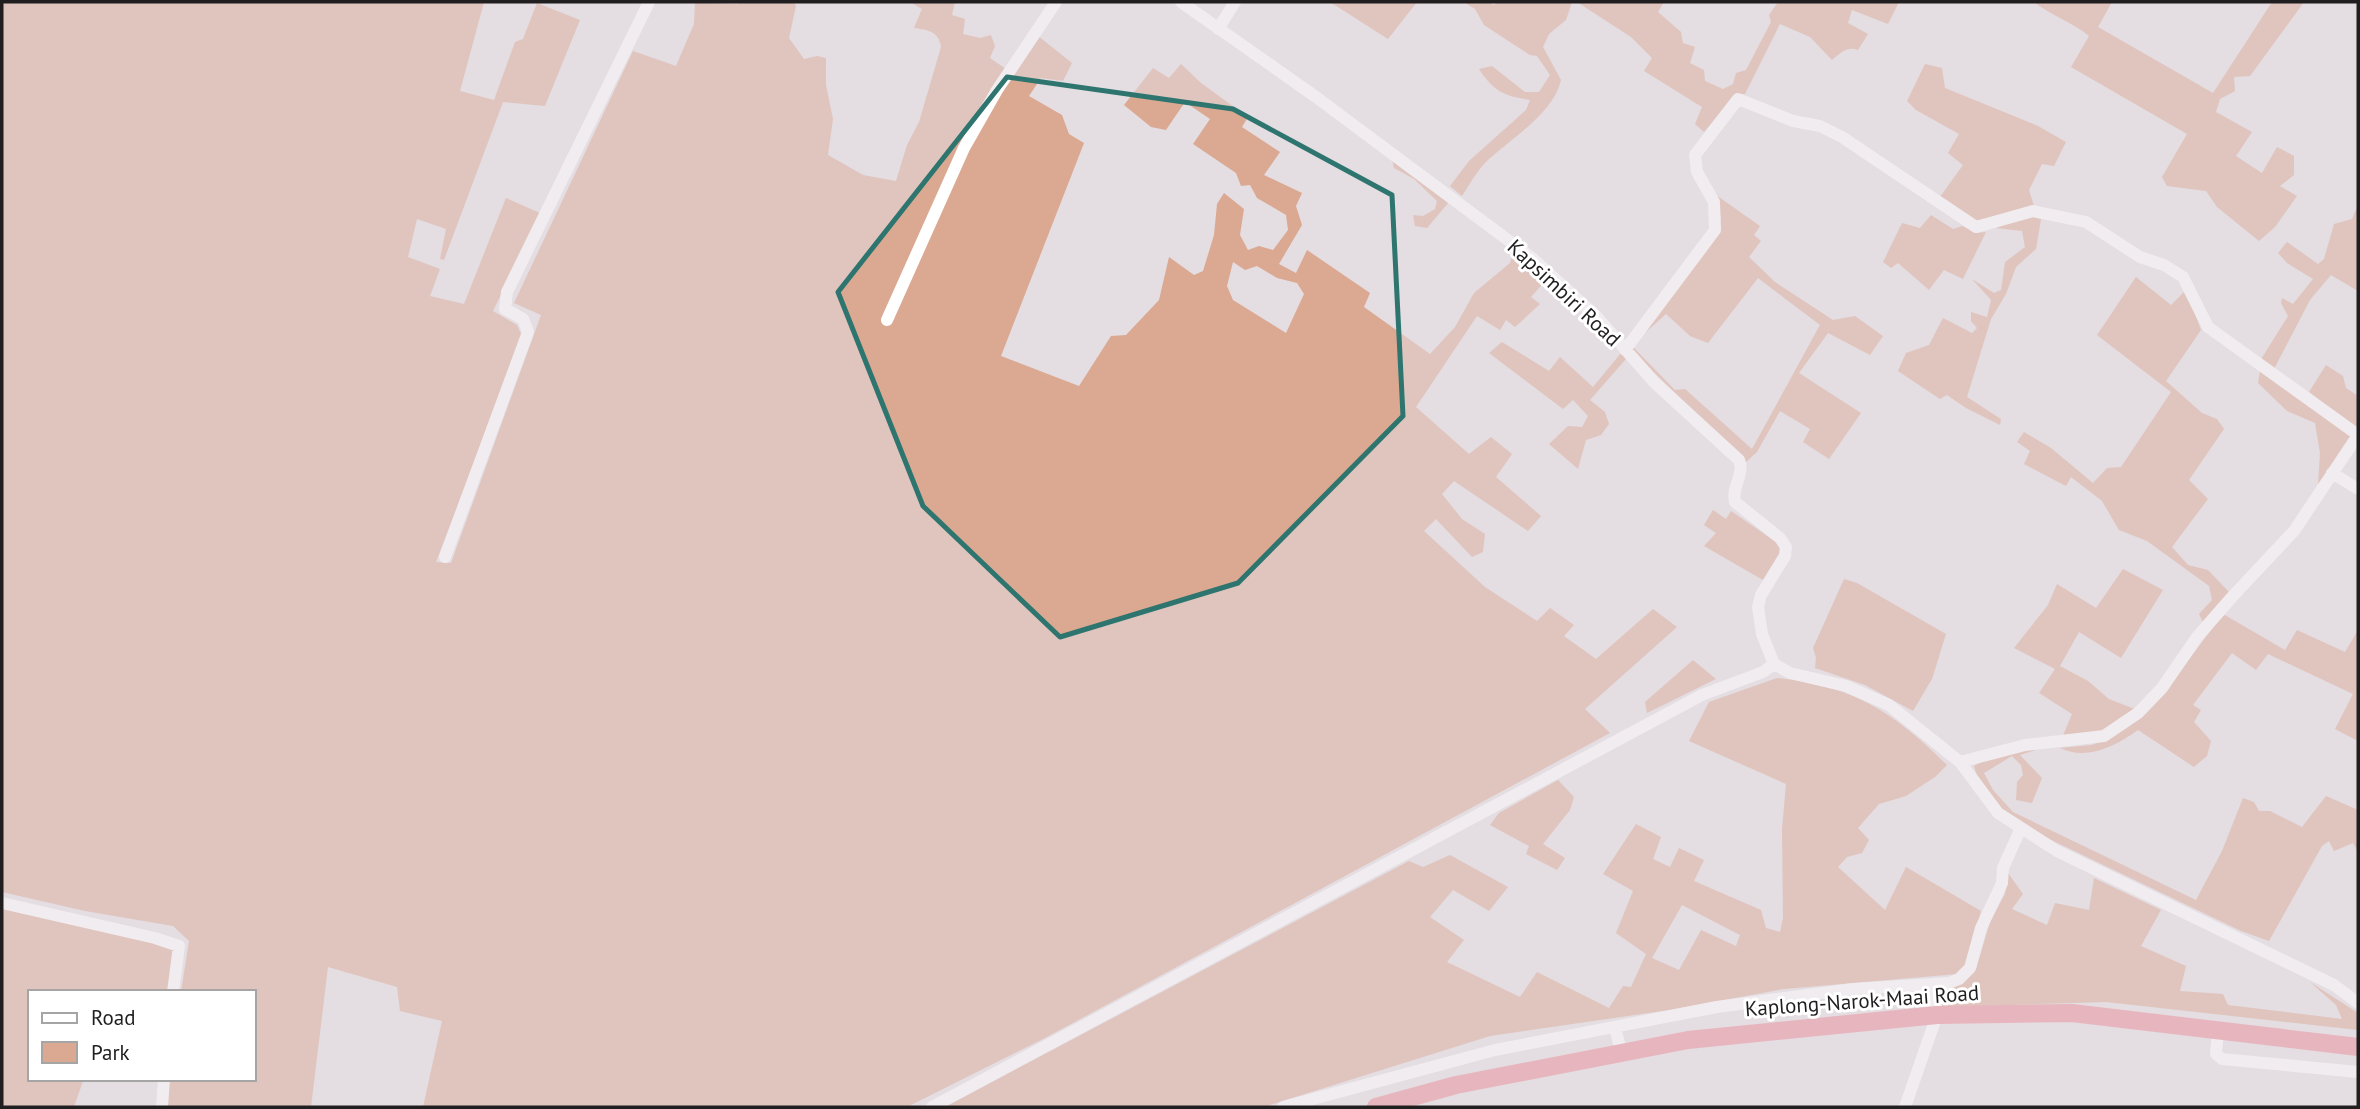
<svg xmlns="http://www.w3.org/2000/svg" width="2360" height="1109" font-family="'PT Sans',sans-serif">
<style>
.green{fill:#dba892;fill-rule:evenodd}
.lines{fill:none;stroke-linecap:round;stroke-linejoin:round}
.minor{stroke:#fff;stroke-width:12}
.highway{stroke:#eb8692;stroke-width:18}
.marked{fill:none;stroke:#2d756e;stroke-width:5;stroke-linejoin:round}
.labels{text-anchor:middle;stroke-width:6;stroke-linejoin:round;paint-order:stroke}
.street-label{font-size:21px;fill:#201e1f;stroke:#fff}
</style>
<rect width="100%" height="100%" fill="#e4dde1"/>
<path class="green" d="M2,2H484L460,91L494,100L515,42L523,39L537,3L580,20L545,106L503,102L444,260L440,259L446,229L417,219L408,257L440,269L430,296L464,304L506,198L540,213L493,311L517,325L522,336L436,562L451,563L541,315L514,303L633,51L676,66L694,24L695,2L738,4V2H794L796,6L789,38L804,59L817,56L826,58V85L833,119L828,155L863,175L896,181L907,145L919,122L941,47C939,31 928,30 914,28L922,9L910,2H955L952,15L965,19L963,34L980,38L991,35L995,46L990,58L1006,69L964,158L1013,72L1038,36L1072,63L1063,81L1041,78L1029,96L1062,115L1069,134L1084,143L1001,356L1079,386L1111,336L1126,335L1159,300L1169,257L1194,275L1203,271L1214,235L1217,204L1224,193L1244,209L1240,235L1248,250L1259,246L1273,250L1288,230L1286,215L1257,198L1250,185L1241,186L1236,173L1193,144L1210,119L1185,102L1166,130L1151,127L1124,105L1153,68L1169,78L1181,64L1201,83L1248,117L1242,127L1280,152L1264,175L1302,193L1296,206L1302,225L1279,264L1296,273L1307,250L1370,293L1364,307L1430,354L1455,327L1474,293L1510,263L1513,253L1531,265L1546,280L1531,297L1540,304L1515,327L1506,320L1500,330L1477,316L1416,407L1469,454L1491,437L1512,454L1496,477L1541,516L1528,531L1454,481L1442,494L1462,519L1485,534L1483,552L1472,557L1436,519L1424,531L1485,587L1537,621L1550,608L1574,625L1564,636L1596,659L1653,609L1677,627L1585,709L1610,733L1045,1038L907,1107H423L442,1021L400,1011L397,987L328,967L311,1107H166L168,1079H254V992H181L189,941L173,926L85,911L2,892ZM1233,262L1245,270L1257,266L1277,278L1297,283L1304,294L1286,333L1233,300L1227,286Z
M1330,2H1417L1388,39Z
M1464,2H1489L1494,5L1497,2H1572L1566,20L1549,34L1543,47L1561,80C1553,115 1509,139 1484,164C1476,173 1469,185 1462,196L1450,186L1469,161L1526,110L1530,100C1505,96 1494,92 1479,69L1492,66L1525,92H1539L1550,75L1537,56L1530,55L1484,25L1475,9Z
M1577,2H1664L1658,12L1681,32L1683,43L1695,47L1690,63L1704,70L1705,81L1723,89L1733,84L1736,73L1746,70L1771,22L1769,15L1778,2H1899L1888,24L1852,10L1848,23L1868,34L1858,50C1846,46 1841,53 1832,60L1810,37L1780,24L1745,94H1735L1704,132L1695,124L1702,107L1644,71L1652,58L1631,37Z
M2034,2H2112L2098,27L2213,93L2272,2H2304L2250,76L2234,77L2235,91L2220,99L2216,112L2252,132L2236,156L2262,173L2277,147L2294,156V175L2280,186L2297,196L2275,227L2259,241L2217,207L2206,191L2167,186L2162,177L2187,134L2071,67L2089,36C2072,22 2052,16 2034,2Z
M1925,64L1942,68L1945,88L2038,126L2066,142L2054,166L2042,164L2029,190L2034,206L1979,223L1940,197L1963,165L1948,153L1959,134L1916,110L1907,101Z
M1392,158L1449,202L1427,228L1415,226L1413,215L1423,216L1435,209L1437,201L1414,179L1394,168Z
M1716,195L1760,226L1754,235L1761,241L1749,257L1775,282L1833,320L1855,316L1883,336L1870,355L1828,333L1799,373L1861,413L1829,459L1803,442L1810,429L1780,411L1757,452L1746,462L1631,350L1633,347L1675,390L1685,389L1752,449L1820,325L1758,278L1708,343L1690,336L1666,314L1637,340L1717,233L1721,218Z
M2358,205V291L2331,275L2310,300L2274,369L2260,361L2288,316L2281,303L2282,298L2293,304L2313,279L2287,263L2278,253L2287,242L2318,264L2324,259L2334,224L2352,219Z
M1931,215L1953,229L1962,226L1977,233L1986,232L1963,279L1944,270L1929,290L1898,263L1891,268L1883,262L1902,223L1920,228Z
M2026,215L2041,219L2036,249L2016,267L2006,294L1991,319L1967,397L2001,419L2000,425L1966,408L1947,395L1940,399L1898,371L1906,353L1929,345L1943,318L1972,333L1977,328L1971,321V312L1987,317L1991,300L1972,279L1994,293L2001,290L2005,262L2025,247L2022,231L1996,228Z
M2136,277L2171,305L2186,290L2201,330L2166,381L2202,413L2217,419L2224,429L2189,480L2208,499L2172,547L2188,565L2208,570L2229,592L2203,622L2199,614L2212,600L2209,586L2147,541L2119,530L2102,501L2071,477L2066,486L2024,464L2030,451L2017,442L2024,432L2051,448L2093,483L2107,468L2121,467L2171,392L2097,335Z
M1502,342L1549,371L1560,357L1593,387L1621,353L1626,359L1590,400L1605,412L1609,424L1601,435L1586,440L1578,469L1549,444L1568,426L1582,427L1588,416L1573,400L1563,409L1489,353Z
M2326,365L2343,376L2346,388L2358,396V430L2309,392Z
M2260,371L2352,436L2318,485L2320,453L2315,423L2287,411L2258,383Z
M1713,510L1726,519L1731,511L1779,544L1780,552L1763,580L1704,546L1716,533L1704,525Z
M2123,569L2163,590L2121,658L2079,632L2060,666L2088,681L2109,699L2137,710L2106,731L2062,738L2072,714L2039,693L2055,669L2014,648L2048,605L2057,584L2096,608Z
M1844,579L1857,583L1946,634L1932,679L1913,711L1865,685L1815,668L1816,658L1813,648Z
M2223,614L2285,650L2297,630L2345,652L2358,630V741L2335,729L2353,694L2268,654L2256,670L2232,653L2193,705L2201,710L2194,722L2211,741L2207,756L2194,767L2138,730C2116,746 2087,761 2060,748L2091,745L2109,739L2164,693Z
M1693,660L1716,679L1647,713L1645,702Z
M1777,678C1854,686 1893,712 1947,765L1935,777L1906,796L1879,804L1858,828L1869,840L1862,853L1847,857L1838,867L1885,910L1906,867L1981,911L1967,965L1957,974L1784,989L1669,1010L1490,1036L1264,1107H945L1409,861L1423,867L1450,855L1508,887L1489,911L1453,890L1430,917L1464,940L1447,962L1520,997L1537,972L1609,1008L1623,986L1631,987L1646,954L1616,933L1633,891L1603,874L1636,824L1661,837L1653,859L1670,867L1679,848L1704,860L1694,881L1761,910L1766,928L1780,932L1783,918L1782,829L1786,784L1689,741L1709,702ZM1682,905L1740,935L1736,946L1701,930L1679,970L1652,958Z
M2048,746L2020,755L2042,778L2032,803L2016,800L2017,782L2023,775L2021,765L2012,756L1984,773L1993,790L2013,812L2196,900L2222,851L2243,798L2254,802L2259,811H2270L2302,827L2326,796L2358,810V852L2353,843L2334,851L2329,841L2322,846L2269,941L2241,931L2020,825C2001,808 1981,793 1974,766L1987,758Z
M1558,780L1574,797L1570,810L1543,844L1565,858L1557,870L1526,854L1529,846L1490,825L1499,813Z
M2008,873L2023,894L2012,909L2047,925L2055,903L2089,910L2094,878L2161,910L2141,946L2186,966L2180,991L2223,994L2228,1005L2342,1019L2336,1005L2310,982L2358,1013V1030L2106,1002L1942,1007L1941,990L1961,984L1976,969L1990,922L2005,894Z
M2,907L174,948L170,992H30V1079L83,1081L74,1107H2Z"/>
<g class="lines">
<path class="minor" d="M1181,2L1316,97L1532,258L1596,316L1654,382L1739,460C1745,475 1731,487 1735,502L1780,538L1786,547L1785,556L1761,595L1758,607L1762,634L1774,664L1790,673L1846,686L1889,705L1960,762L1998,813L2057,851L2334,985L2358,1003
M1218,29L1235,2
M887,320L964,148L997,90L1056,2
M1625,350L1715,230L1714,202L1697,172L1695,155L1738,99L1793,121L1820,126L1842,137L1976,227L2033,211L2086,222L2140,257L2164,265L2183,277L2208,327L2358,435
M2332,473L2358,489
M445,557L528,332L523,319L505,309L507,292L649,2
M1960,762L2025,745L2104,736L2138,713L2162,688L2197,637L2232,597L2294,531L2358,435
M2,903L155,938L179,946L173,992
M1615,1027L1621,1052
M2218,1029L2216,1054L2222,1059L2358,1072
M162,1107L164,1079
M932,1107L1702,695L1763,672L1774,664
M1283,1107L1495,1050L1717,1007L1853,989L1949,983L1959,979L1970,968L1981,928L2002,883L2003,868L2020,830
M1905,1107L1937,1015L1933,987"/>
<path class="highway" d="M1376,1107L1456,1085L1688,1040L1937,1015L2072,1013L2358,1047"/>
</g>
<path d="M0 0H2360V1109H0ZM1007,77L1233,109L1392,195L1403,416L1238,583L1060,637L923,506L838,292Z" fill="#e4dde1" fill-opacity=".55" fill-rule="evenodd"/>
<path class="marked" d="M1007,77L1233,109L1392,195L1403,416L1238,583L1060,637L923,506L838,292Z"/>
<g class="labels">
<g class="street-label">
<text transform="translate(1564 293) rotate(43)" y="7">Kapsimbiri Road</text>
<text transform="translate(1862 1001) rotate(-4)" y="7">Kaplong-Narok-Maai Road</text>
</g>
</g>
<rect width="2360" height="1109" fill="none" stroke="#201e1f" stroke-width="7"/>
<rect x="28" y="990" width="228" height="91" fill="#ffffff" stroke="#a6a5a5" stroke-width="2"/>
<rect x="42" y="1013" width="35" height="10" fill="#ffffff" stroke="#a6a5a5" stroke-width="2"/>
<text x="91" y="1025" font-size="21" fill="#201e1f">Road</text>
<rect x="42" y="1042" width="35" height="21" fill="#dba892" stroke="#a6a5a5" stroke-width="2"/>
<text x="91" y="1060" font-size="21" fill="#201e1f">Park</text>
</svg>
